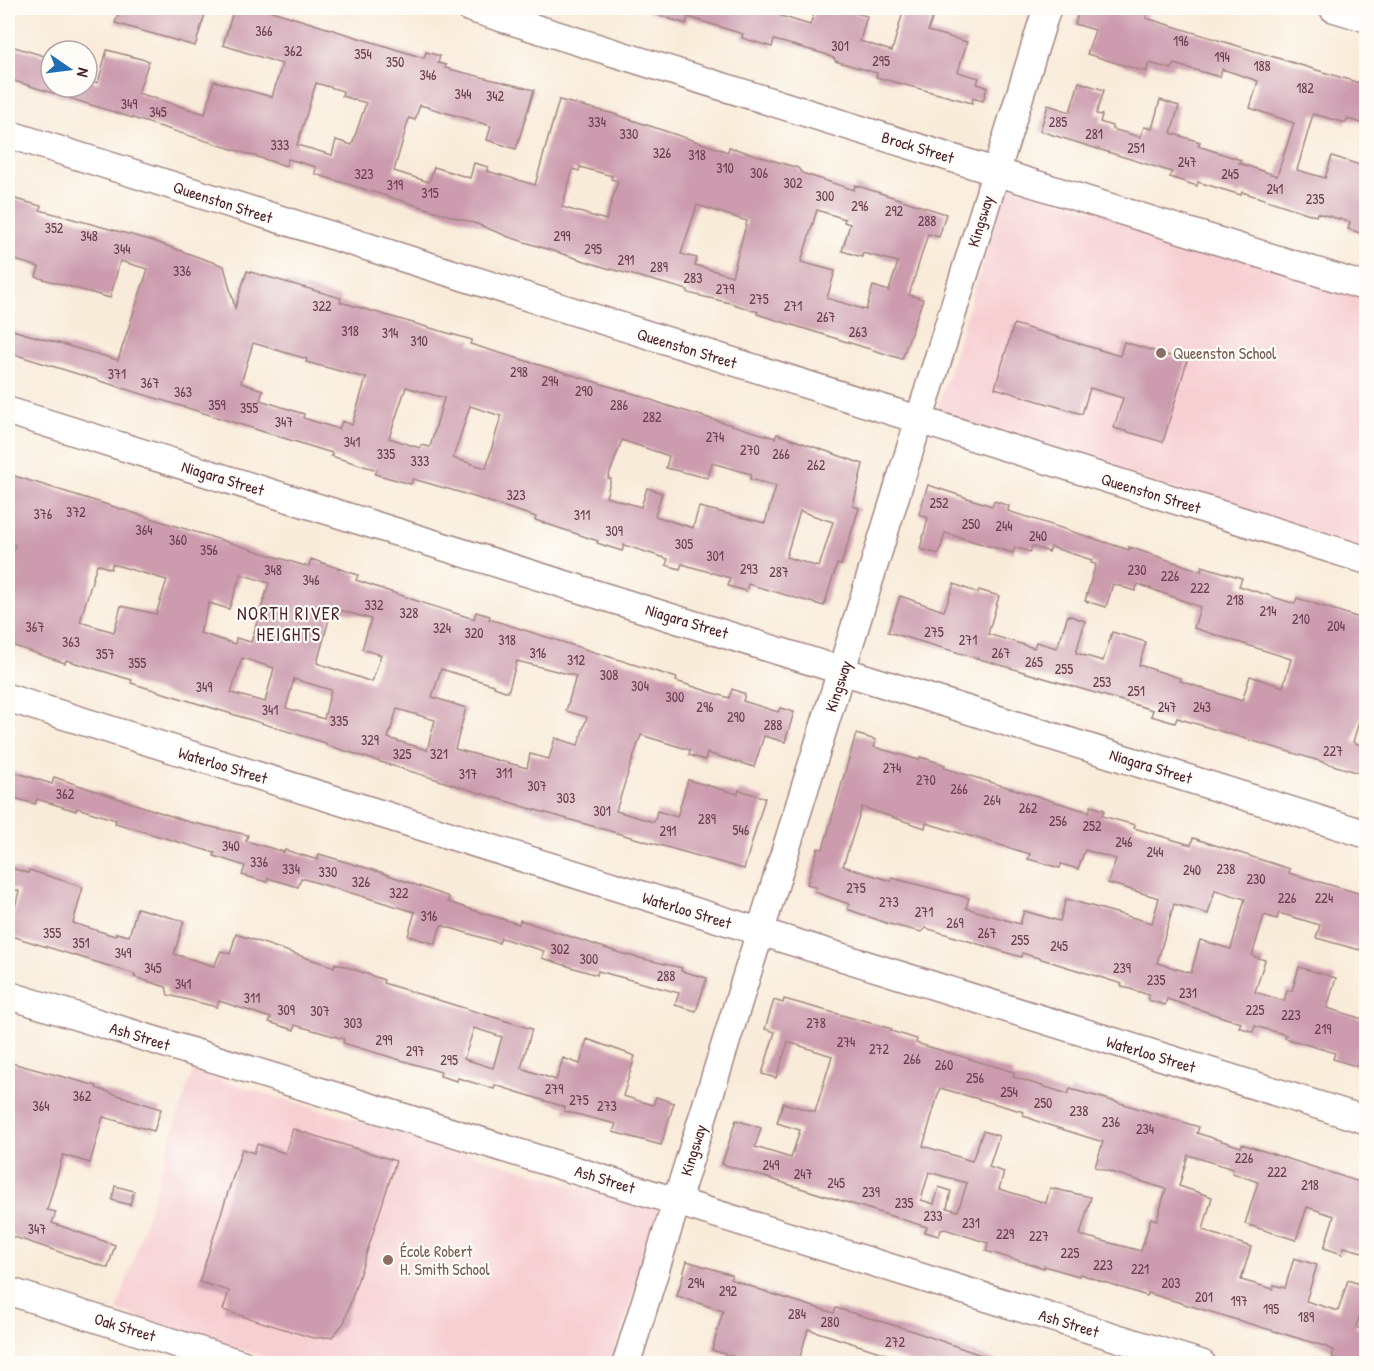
<svg xmlns="http://www.w3.org/2000/svg" width="1374" height="1371" font-family="'Patrick Hand',sans-serif">
<style>
.built{fill:#f7cfd3}
.building{fill:#cc9cae;fill-rule:evenodd}
.lines{fill:none;stroke-linecap:round;stroke-linejoin:round}
.minor-casing{stroke:#a28582;stroke-width:30}
.minor{stroke:#fff;stroke-width:27}
.education-dot{fill:#8d6e63;stroke:#fdfcf7;stroke-width:2}
.labels{text-anchor:middle;stroke-width:4.5;stroke-linejoin:round;paint-order:stroke}
.number-label{font-size:14px;fill:#6a3e4c}
.street-label{font-size:16px;fill:#4a1f2b;stroke:#fdfcf7}
.education-label{font-size:16px;fill:#785e54;stroke:#fdfcf7;text-anchor:start}
.neighbourhood-label{font-size:18px;letter-spacing:1.5px;fill:#4a1f2b;stroke:#fdfcf7}
</style>
<rect width="100%" height="100%" fill="#fdfcf7"/>
<filter id="ink" filterUnits="userSpaceOnUse"><feTurbulence type="fractalNoise" baseFrequency=".0167" numOctaves="2"/><feDisplacementMap in="SourceGraphic" scale="12" xChannelSelector="R" yChannelSelector="G"/><feConvolveMatrix kernelMatrix="1 2 1 2 8 2 1 2 1" color-interpolation-filters="sRGB"/></filter>
<filter id="wash" filterUnits="userSpaceOnUse"><feTurbulence type="fractalNoise" baseFrequency=".008" numOctaves="4" result="noise"/><feDisplacementMap in="SourceGraphic" scale="24" xChannelSelector="R" yChannelSelector="G"/><feGaussianBlur stdDeviation="1.35" result="paint"/><feColorMatrix in="noise" values="0 0 0 0 0 0 0 0 0 0 0 0 0 0 0 0 0 1.4 0 .05"/><feComposite in="paint" operator="in"/></filter>
<g filter="url(#wash)">
<rect width="100%" height="100%" fill="#f9ebd9"/>
<path class="built" d="M1007,185L1366,292V550L936,413Z
M192,1072L659,1210L612,1363H284L117,1311Z"/>
<g id="blocks">
<path class="building" d="M120,8H207L195,46L115,23Z
M234,8H262L424,58L426,52L440,56L438,63L446,65L445,68L534,90L516,149L487,140L491,126L420,105L415,120L409,118L394,171L429,182L434,167L470,178L474,163L488,167L487,171L535,185L559,100L614,114L728,152L729,147L798,168L802,173L854,190L855,185L946,214L939,237L928,234L909,295L923,299L902,359L757,314L758,312L730,303L688,293V290L607,268L509,237L477,224L315,174L316,167L288,159L286,166L8,79V45L51,58V87H87V79L98,83L107,50L149,61L138,93L205,114L214,81L272,97L282,64L223,45ZM316,83L343,91L342,96L366,103L352,145L336,140L332,155L297,145ZM580,167L612,176L611,179L618,181L606,220L562,207L573,169L579,171ZM697,205L747,221L732,276L695,265L697,258L681,254ZM817,210L845,219L844,222L850,224L842,251L862,257L863,253L898,262L889,291L873,286L866,310L827,298L835,271L801,262Z
M647,8H784L781,16L810,25L816,8H836L867,16L860,41L892,51L904,8H936L928,31L967,42L958,72L979,78L977,84L987,87L983,101L973,98L972,103L876,77L877,73L835,61V59L825,54L774,40L772,47L742,38L743,34L688,17L686,24L646,11Z
M1080,8H1137L1148,11L1146,18L1366,85V124L1347,119L1346,123L1313,114L1297,170L1325,178L1332,156L1366,167V235L1348,229L1350,222L1317,213L1316,216L1242,192L1241,195L1198,182L1197,186L1170,177L1172,172L1040,131L1048,105L1070,112L1079,82L1104,90L1096,114L1102,115L1100,122L1112,126V129L1140,137L1144,127L1152,129L1160,100L1179,106L1171,133L1200,142L1198,146L1241,160L1239,163L1277,176L1294,123L1250,108L1258,81L1222,69L1220,77L1174,64L1172,69L1149,63L1146,72L1087,54L1095,30L1075,24Z
M12,198L41,206L40,210L150,240L224,266L235,308L247,271L341,298L340,302L472,340L470,344L635,394L668,406L775,438L777,434L863,464L853,506L859,508L841,565L837,564L824,606L748,584L746,591L728,586L730,578L682,564L680,569L666,565L668,559L624,545L622,551L597,543L598,541L535,520L536,517L462,493L413,479L411,484L375,474L377,470L331,456L332,453L10,353L12,349L8,345L12,330L118,360L148,269L120,261L110,298L36,277L39,267L8,258L12,230L8,229V214ZM253,343L307,359L306,362L366,378L352,425L342,421L339,429L303,418L304,414L260,400L263,390L241,383ZM406,387L444,398L430,447L421,445L420,448L389,438ZM470,406L501,416L486,468L453,458ZM622,440L669,456L666,468L708,478L712,463L751,474L750,479L776,486L765,523L699,507L693,528L655,516L662,493L647,488L641,507L606,497L611,479L608,478ZM800,511L833,522L819,567L786,557Z
M1014,324L1120,356L1124,342L1187,361L1163,442L1114,428L1123,398L1090,388L1082,414L995,388Z
M8,474L302,565L309,566L311,559L358,575L356,580L426,604L474,619L476,612L490,616L489,619L677,678L676,681L729,698L732,689L745,694L743,701L778,712L780,708L794,712L785,742L764,736L754,767L707,753L705,760L689,755L690,750L641,735L626,779L616,811L654,822L657,811L677,817L688,780L738,794L739,790L765,798L744,869L525,807L326,745V743L131,683L132,680L66,660L65,663L8,644V570L15,545L8,542ZM97,564L111,569L112,564L167,580L156,614L121,606L114,632L80,622ZM241,574L269,583L251,642L236,638L235,644L200,633L209,603L229,609ZM332,608L371,619L362,649L381,655L372,682L317,663ZM242,658L274,668L265,702L231,693ZM517,661L576,676L566,711L587,717L578,745L555,738L549,759L530,754L527,768L455,749L466,708L432,697L441,669L494,685V687L508,692ZM294,679L331,690L324,719L286,708ZM397,709L435,720L427,750L388,738Z
M928,485L992,506L994,501L1009,506L1008,511L1129,550V547L1201,571L1202,566L1242,578L1239,586L1289,602L1295,603L1297,598L1366,620V698L1353,742L1366,747V775L1177,718L1175,723L1151,716L1153,710L888,632L900,596L944,611L954,584L978,593L979,590L999,596L988,634L1034,648L1036,642L1057,648L1068,615L1085,621L1076,653L1103,661L1112,632L1146,642L1139,665L1180,678V681L1242,701L1250,676L1283,687L1291,659L1194,628L1200,607L1138,584L1135,591L1113,584L1106,607L1085,601L1096,564L1091,563L1092,560L1051,547L1049,552L1032,546L1030,552L1015,547L1013,553L945,533L939,554L920,549L928,518L919,514Z
M856,734L876,740L874,747L919,760L920,757L927,759L945,765L944,768L1089,812L1091,806L1104,810L1102,816L1135,825L1134,828L1144,831L1191,845L1193,838L1290,869L1289,873L1361,894L1366,898V929L1360,950L1316,938L1320,925L1279,913L1277,919L1264,915L1252,956L1265,960L1255,992L1284,1001L1287,990L1292,991L1299,967L1336,978L1327,1008L1366,1020V1043L1359,1067L1333,1059L1335,1053L1285,1038L1286,1035L1255,1026L1253,1032L1239,1027L1241,1023L1167,999L1165,1005L1148,1000L1149,995L1121,986L1122,984L1022,953L1021,957L926,928L921,932L889,924L847,909L849,904L815,892L816,887L807,884L818,848L823,849ZM862,807L925,828L926,823L1030,854L1028,859L1060,868L1061,864L1078,869L1085,850L1116,859L1108,883L1159,898L1152,923L1066,899L1060,921L1024,911L1020,924L966,908L969,898L892,878L891,881L843,866ZM1215,890L1245,899L1231,949L1200,940L1191,973L1157,963L1174,904L1208,914Z
M8,770L52,784L54,777L189,822L248,835L246,841L284,852L285,850L318,860L319,854L380,872L449,897L448,902L479,912L519,924L520,920L623,954L682,968L681,971L707,978L696,1011L675,1005L679,993L598,971L597,975L574,968L542,958L544,951L501,938L499,943L441,925L435,944L408,936L415,912L301,878L298,887L268,878L267,882L242,875L245,866L214,856L215,853L115,823L116,820L77,808L76,811L37,799L35,804L8,796Z
M8,867L28,873L29,870L83,887L73,923L115,936L116,933L129,936L137,908L184,921L174,954L214,966L221,951L230,954L236,934L334,967L335,963L350,968L384,980L383,983L532,1029L521,1068L556,1080L563,1058L580,1064L587,1039L635,1056L623,1096L653,1105L656,1097L674,1103L661,1145L613,1132L616,1124L564,1111L565,1107L495,1085L494,1089L458,1078L457,1081L440,1076L441,1072L343,1043L344,1039L295,1025L294,1030L269,1022L271,1018L219,1001L217,1007L168,995L166,987L134,977L135,974L8,935L19,891L8,887ZM474,1028L502,1037L493,1068L464,1059Z
M784,999L892,1029L891,1031L917,1039L916,1043L1014,1072L1013,1077L1068,1094L1070,1089L1117,1102L1199,1127L1197,1133L1241,1147L1242,1144L1366,1184V1253L1344,1247L1342,1254L1324,1248L1334,1216L1307,1207L1296,1240L1245,1224L1258,1182L1232,1173L1233,1169L1188,1155L1179,1186L1212,1197L1203,1230L1251,1247L1241,1280L1273,1289L1274,1285L1285,1288L1294,1258L1317,1265L1306,1301L1338,1311L1348,1280L1366,1286V1295L1356,1327L1366,1331V1364H1353L1332,1357L1334,1351L1324,1346L1148,1293L1147,1296L1080,1274L1079,1276L1044,1266V1268L986,1251L988,1243L945,1229L941,1230L939,1236L925,1232L927,1227L722,1164L736,1120L761,1128L755,1147L791,1158L800,1130L777,1123L783,1103L815,1112L832,1056L788,1042L776,1078L762,1074L775,1032L765,1029L774,1000L783,1003ZM940,1088L1024,1112L1023,1115L1039,1122L1103,1142L1095,1167L1166,1189L1157,1220L1151,1218L1141,1251L1080,1235L1091,1197L1050,1188L1046,1203L999,1189L1004,1172L989,1167L999,1136L983,1131L972,1161L923,1146ZM929,1172L967,1183L958,1211L947,1208L951,1191L939,1187L934,1204L921,1200Z
M8,1062L97,1086L96,1088L161,1109L154,1131L103,1117L90,1163L63,1155L47,1210L56,1212L52,1223L115,1245L108,1268L8,1235Z
M293,1129L396,1161L344,1323L332,1337L313,1338L223,1310L229,1291L199,1282L242,1149L254,1153L257,1144L285,1153Z
M115,1186L134,1191L130,1205L112,1200Z
M687,1261L732,1275L730,1279L772,1294L834,1313L836,1308L913,1331L995,1360L994,1364H917L808,1329L798,1364H756L712,1350L723,1311L677,1296Z"/>
</g>
</g>
<g filter="url(#ink)">
<use href="#blocks" fill-opacity="0" stroke="#a28582" stroke-width="1.5"/>
<g class="lines">
<defs>
<path id="minor" d="M470,8L1366,287
M1333,8L1366,18
M8,134L1366,560
M8,411L1366,834
M8,698L1366,1120
M8,995L1202,1364
M8,1291L242,1364
M626,1364L1047,8"/>
</defs>
<use href="#minor" class="minor-casing"/>
<use href="#minor" class="minor"/>
</g>
</g>
<g class="education-dot">
<circle cx="1161" cy="353" r="6"/>
<circle cx="388" cy="1260" r="6"/>
</g>
<g class="labels">
<g class="number-label">
<text x="264" y="36">366</text>
<text x="1181" y="46">196</text>
<text x="840" y="51">301</text>
<text x="293" y="56">362</text>
<text x="363" y="59">354</text>
<text x="1222" y="62">194</text>
<text x="881" y="66">295</text>
<text x="395" y="67">350</text>
<text x="1262" y="71">188</text>
<text x="428" y="80">346</text>
<text x="1305" y="93">182</text>
<text x="463" y="99">344</text>
<text x="495" y="101">342</text>
<text x="129" y="109">349</text>
<text x="158" y="117">345</text>
<text x="597" y="127">334</text>
<text x="1058" y="127">285</text>
<text x="629" y="139">330</text>
<text x="1094" y="139">281</text>
<text x="280" y="150">333</text>
<text x="1136" y="153">251</text>
<text x="662" y="158">326</text>
<text x="697" y="160">318</text>
<text x="1187" y="167">247</text>
<text x="725" y="173">310</text>
<text x="759" y="178">306</text>
<text x="364" y="179">323</text>
<text x="1230" y="179">245</text>
<text x="793" y="188">302</text>
<text x="395" y="190">319</text>
<text x="1275" y="194">241</text>
<text x="430" y="198">315</text>
<text x="825" y="201">300</text>
<text x="1315" y="204">235</text>
<text x="860" y="211">296</text>
<text x="894" y="216">292</text>
<text x="927" y="226">288</text>
<text x="54" y="233">352</text>
<text x="89" y="241">348</text>
<text x="562" y="241">299</text>
<text x="122" y="254">344</text>
<text x="593" y="254">295</text>
<text x="626" y="265">291</text>
<text x="659" y="272">289</text>
<text x="182" y="276">336</text>
<text x="693" y="283">283</text>
<text x="725" y="294">279</text>
<text x="759" y="304">275</text>
<text x="322" y="311">322</text>
<text x="793" y="311">271</text>
<text x="826" y="322">267</text>
<text x="350" y="336">318</text>
<text x="858" y="337">263</text>
<text x="390" y="338">314</text>
<text x="419" y="346">310</text>
<text x="519" y="377">298</text>
<text x="117" y="379">371</text>
<text x="550" y="386">294</text>
<text x="150" y="388">367</text>
<text x="584" y="396">290</text>
<text x="183" y="397">363</text>
<text x="217" y="410">359</text>
<text x="619" y="410">286</text>
<text x="249" y="413">355</text>
<text x="652" y="422">282</text>
<text x="284" y="427">347</text>
<text x="715" y="442">274</text>
<text x="352" y="447">341</text>
<text x="750" y="455">270</text>
<text x="386" y="459">335</text>
<text x="781" y="459">266</text>
<text x="420" y="466">333</text>
<text x="816" y="470">262</text>
<text x="516" y="500">323</text>
<text x="939" y="508">252</text>
<text x="76" y="517">372</text>
<text x="43" y="519">376</text>
<text x="582" y="520">311</text>
<text x="971" y="529">250</text>
<text x="1004" y="531">244</text>
<text x="144" y="535">364</text>
<text x="614" y="536">309</text>
<text x="1038" y="541">240</text>
<text x="178" y="545">360</text>
<text x="684" y="549">305</text>
<text x="209" y="555">356</text>
<text x="715" y="561">301</text>
<text x="749" y="574">293</text>
<text x="273" y="575">348</text>
<text x="1137" y="575">230</text>
<text x="779" y="577">287</text>
<text x="1170" y="581">226</text>
<text x="311" y="585">346</text>
<text x="1200" y="593">222</text>
<text x="1235" y="605">218</text>
<text x="374" y="610">332</text>
<text x="1268" y="616">214</text>
<text x="409" y="618">328</text>
<text x="1301" y="624">210</text>
<text x="1336" y="631">204</text>
<text x="35" y="632">367</text>
<text x="442" y="633">324</text>
<text x="934" y="637">275</text>
<text x="474" y="638">320</text>
<text x="507" y="645">318</text>
<text x="968" y="645">271</text>
<text x="71" y="647">363</text>
<text x="538" y="658">316</text>
<text x="1001" y="658">267</text>
<text x="105" y="659">357</text>
<text x="576" y="665">312</text>
<text x="1034" y="667">265</text>
<text x="137" y="668">355</text>
<text x="1064" y="674">255</text>
<text x="609" y="680">308</text>
<text x="1102" y="687">253</text>
<text x="640" y="691">304</text>
<text x="204" y="692">349</text>
<text x="1136" y="696">251</text>
<text x="675" y="702">300</text>
<text x="705" y="712">296</text>
<text x="1167" y="712">247</text>
<text x="1202" y="712">243</text>
<text x="270" y="715">341</text>
<text x="736" y="722">290</text>
<text x="339" y="726">335</text>
<text x="773" y="730">288</text>
<text x="370" y="745">329</text>
<text x="1333" y="756">227</text>
<text x="402" y="759">325</text>
<text x="439" y="759">321</text>
<text x="892" y="773">274</text>
<text x="504" y="778">311</text>
<text x="468" y="779">317</text>
<text x="926" y="785">270</text>
<text x="537" y="791">307</text>
<text x="959" y="794">266</text>
<text x="65" y="799">362</text>
<text x="566" y="803">303</text>
<text x="992" y="805">264</text>
<text x="1028" y="813">262</text>
<text x="602" y="816">301</text>
<text x="707" y="824">289</text>
<text x="1058" y="826">256</text>
<text x="1092" y="831">252</text>
<text x="741" y="835">546</text>
<text x="668" y="836">291</text>
<text x="1124" y="847">246</text>
<text x="231" y="851">340</text>
<text x="1155" y="857">244</text>
<text x="259" y="867">336</text>
<text x="291" y="874">334</text>
<text x="1226" y="874">238</text>
<text x="1192" y="875">240</text>
<text x="328" y="877">330</text>
<text x="1256" y="884">230</text>
<text x="361" y="887">326</text>
<text x="856" y="893">275</text>
<text x="399" y="898">322</text>
<text x="1287" y="903">226</text>
<text x="1324" y="903">224</text>
<text x="889" y="907">273</text>
<text x="924" y="917">271</text>
<text x="429" y="921">316</text>
<text x="955" y="928">269</text>
<text x="52" y="938">355</text>
<text x="987" y="938">267</text>
<text x="1020" y="945">255</text>
<text x="81" y="948">351</text>
<text x="1059" y="951">245</text>
<text x="560" y="954">302</text>
<text x="123" y="958">349</text>
<text x="589" y="964">300</text>
<text x="153" y="973">345</text>
<text x="1122" y="973">239</text>
<text x="666" y="981">288</text>
<text x="1156" y="985">235</text>
<text x="183" y="989">341</text>
<text x="1188" y="998">231</text>
<text x="252" y="1003">311</text>
<text x="286" y="1015">309</text>
<text x="1255" y="1015">225</text>
<text x="320" y="1016">307</text>
<text x="1291" y="1020">223</text>
<text x="353" y="1028">303</text>
<text x="816" y="1028">278</text>
<text x="1323" y="1034">219</text>
<text x="384" y="1045">299</text>
<text x="846" y="1047">274</text>
<text x="879" y="1054">272</text>
<text x="415" y="1056">297</text>
<text x="912" y="1064">266</text>
<text x="449" y="1065">295</text>
<text x="944" y="1070">260</text>
<text x="975" y="1083">256</text>
<text x="554" y="1094">279</text>
<text x="1009" y="1097">254</text>
<text x="82" y="1101">362</text>
<text x="579" y="1105">275</text>
<text x="1043" y="1108">250</text>
<text x="41" y="1111">364</text>
<text x="607" y="1111">273</text>
<text x="1079" y="1116">238</text>
<text x="1111" y="1127">236</text>
<text x="1145" y="1134">234</text>
<text x="1244" y="1163">226</text>
<text x="771" y="1170">249</text>
<text x="1277" y="1177">222</text>
<text x="803" y="1179">247</text>
<text x="836" y="1188">245</text>
<text x="1310" y="1190">218</text>
<text x="871" y="1197">239</text>
<text x="904" y="1208">235</text>
<text x="933" y="1221">233</text>
<text x="971" y="1228">231</text>
<text x="37" y="1234">347</text>
<text x="1005" y="1239">229</text>
<text x="1039" y="1241">227</text>
<text x="1070" y="1258">225</text>
<text x="1103" y="1270">223</text>
<text x="1140" y="1274">221</text>
<text x="696" y="1288">294</text>
<text x="1171" y="1288">203</text>
<text x="728" y="1296">292</text>
<text x="1204" y="1302">201</text>
<text x="1239" y="1306">197</text>
<text x="1271" y="1314">195</text>
<text x="797" y="1319">284</text>
<text x="1306" y="1322">189</text>
<text x="830" y="1327">280</text>
<text x="895" y="1347">272</text>
</g>
<g class="street-label">
<text transform="translate(918 147) rotate(17)" y="6">Brock Street</text>
<text transform="translate(223 202) rotate(18)" y="6">Queenston Street</text>
<text transform="translate(980 221) rotate(-73)" y="6">Kingsway</text>
<text transform="translate(687 348) rotate(17)" y="6">Queenston Street</text>
<text transform="translate(223 478) rotate(17)" y="6">Niagara Street</text>
<text transform="translate(1151 493) rotate(17)" y="6">Queenston Street</text>
<text transform="translate(687 621) rotate(17)" y="6">Niagara Street</text>
<text transform="translate(838 686) rotate(-72)" y="6">Kingsway</text>
<text transform="translate(223 765) rotate(17)" y="6">Waterloo Street</text>
<text transform="translate(1151 766) rotate(17)" y="6">Niagara Street</text>
<text transform="translate(687 910) rotate(17)" y="6">Waterloo Street</text>
<text transform="translate(140 1036) rotate(17)" y="6">Ash Street</text>
<text transform="translate(1151 1054) rotate(17)" y="6">Waterloo Street</text>
<text transform="translate(693 1150) rotate(-73)" y="6">Kingsway</text>
<text transform="translate(605 1179) rotate(17)" y="6">Ash Street</text>
<text transform="translate(1069 1323) rotate(17)" y="6">Ash Street</text>
<text transform="translate(125 1327) rotate(17)" y="6">Oak Street</text>
</g>
<g class="education-label">
<text x="1173" y="359">Queenston School</text>
<text x="400" y="1257">École Robert<tspan x="400" dy="18">H. Smith School</tspan></text>
</g>
<g class="neighbourhood-label">
<text x="289" y="620">NORTH RIVER<tspan x="289" dy="21">HEIGHTS</tspan></text>
</g>
</g>
<rect width="1374" height="1371" fill="none" stroke="#fdfcf7" stroke-width="30"/>
<g transform="translate(69 69) rotate(104)"><circle r="28" fill="#fdfcf7" stroke="#b5a4a5" stroke-width="1.5"/>
<path d="M0-4.5L10 22L0 15L-10 22Z" fill="#1f6fb2"/>
<text y="-9" font-size="16" font-weight="bold" text-anchor="middle" fill="#4a1f2b">N</text>
</g>
</svg>
